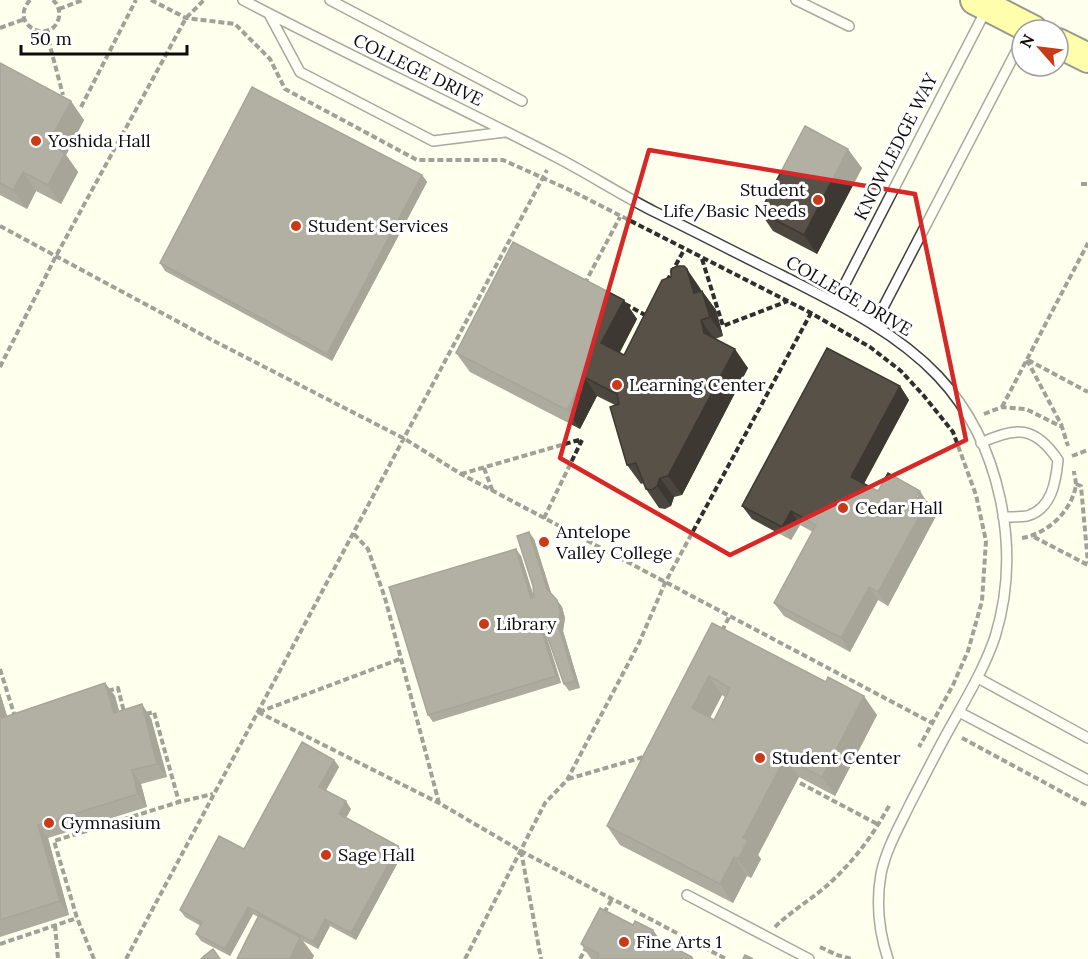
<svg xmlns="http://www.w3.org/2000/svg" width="1088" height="959" font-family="Lora,serif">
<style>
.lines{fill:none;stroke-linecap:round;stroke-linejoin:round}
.lane-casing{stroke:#404040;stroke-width:12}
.primary-casing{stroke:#1e1e1e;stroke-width:32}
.path{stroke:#2f2f2f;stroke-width:4;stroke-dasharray:6 3;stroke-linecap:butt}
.lane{stroke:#fff;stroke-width:9}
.primary{stroke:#fffd5d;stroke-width:28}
.wall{fill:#4b463e;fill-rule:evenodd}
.shaded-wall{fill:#3d3932}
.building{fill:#575148;stroke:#3d3932;stroke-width:1.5;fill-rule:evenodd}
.marked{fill:none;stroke:#d62828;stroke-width:4.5;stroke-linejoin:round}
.poi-dot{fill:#ca3918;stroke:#fff;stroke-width:2}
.labels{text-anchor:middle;stroke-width:6;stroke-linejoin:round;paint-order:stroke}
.street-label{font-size:18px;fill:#0d0d0d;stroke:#fff}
.poi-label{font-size:18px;fill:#0d0d0d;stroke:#fff;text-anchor:start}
</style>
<rect width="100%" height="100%" fill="#feffed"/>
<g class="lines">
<defs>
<path id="lane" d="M243,0C346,54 452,103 556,157C589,174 621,195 655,212C698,233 740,255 783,276C838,304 895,331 938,376C1001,443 1022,550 995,637C984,669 967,697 951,726C937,751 924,777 911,802C900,825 886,849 881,874C876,902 879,932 888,959
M330,0L522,101
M796,0L849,26
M269,14L300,72L433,141L505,132
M835,303L987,8
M874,325L1022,40
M981,443C1016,426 1035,426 1058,460C1056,481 1052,509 1027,516C1020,517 1011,517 1003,517
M978,678L1088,738
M959,712L1088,780
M687,895L809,959"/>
<path id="primary" d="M975,0L1033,30
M1058,43L1088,58"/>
</defs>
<use href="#lane" class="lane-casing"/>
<use href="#primary" class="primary-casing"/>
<path class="path" d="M30,0C7,26 53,46 59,17C60,10 58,5 53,0
M151,0L186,18L235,24L270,59L285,89L417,160H503L572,191L811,313L870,347L901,371L924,396L953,432L976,495L986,541L982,601L968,651L953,685L919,747
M59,9L83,0
M0,28L25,19
M46,31L63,95
M81,107L136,0
M1081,184H1088
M0,226L212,340L405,439L461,474L934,724
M702,259L723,326L788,301
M667,281L684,250
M586,283H585L620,217
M625,304L647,316
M1027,360L1062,426
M1028,360L1088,392
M0,367L56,256L186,18L204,0
M1002,407L1088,243
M984,414L1002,407L1026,409L1062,427L1068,446
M1072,456L1088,450
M484,468L493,492
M461,474L582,439
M1076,484L1081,486L1088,563
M544,518L582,440
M354,534L368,549L385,598L439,803
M1034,537L1088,565
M1022,538C1047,534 1072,511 1076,485C1076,480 1074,475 1074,471
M722,631L729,617
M0,669L15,717
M108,691L118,688L124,712
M258,712L439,803L521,851L726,959
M259,712L400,659
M146,714L154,712L179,802
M962,738L1088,806
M568,779L647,756
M800,783L879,825
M521,851L541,959
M604,913L612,899
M55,925L58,959
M775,927C793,909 816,897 834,879C857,857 875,832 890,804
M0,944L77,918
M820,947L837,955L852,959
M94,959L77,918L54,841L179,802L213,794
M126,959L547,170
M465,959L545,803L567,780L639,643L665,583L811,313
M580,959L587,946"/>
<use href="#lane" class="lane"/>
<use href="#primary" class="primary"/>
</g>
<path class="wall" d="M0,63L84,120L66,155L78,172L61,204L36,191L27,209L0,195Z
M862,168L817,254L773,231L760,212Z
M422,175L427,182L332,361L165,271L160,263Z
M700,288L701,291H702L716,310L723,336L715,339L748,368L682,495L674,497L671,506L665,509L659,508L646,489L644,483L641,484L627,465L615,405L597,396L580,429L470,372L456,353L624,300L637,319L619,353L624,355Z
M900,386L909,400L864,484L878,491L929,504V505L936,516L888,606L878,600L850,652L784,616L774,603L813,532L800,525L791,540L752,519L742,506Z
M534,539L551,593L562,607L565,618L563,631L580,688L569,691L564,684L546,631L545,632L561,683L433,722L428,715L521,556L534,597Z
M712,623L877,715L835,796L799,777L758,855L761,859L751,878L747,876L733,903L620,845L607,826ZM722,695L725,697L714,720L710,718Z
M105,683L115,696L119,711L151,718L167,777L141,784L147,807L48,838L69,915L0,937V693L7,716Z
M334,760L339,767L326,790L351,809L346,818L398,846L403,853L356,940L330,926L318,949L303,941L314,956L312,959H237L258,917L253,914L230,956L201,941L196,934L201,926L185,917L180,910L244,849Z
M633,925L653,930L659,939L694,959H591L581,944Z"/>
<path class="shaded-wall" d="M71,101L84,120L66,155L78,172L61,204L48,185V144Z
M848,149L862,168L817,254L804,235Z
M23,172L36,191L27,209L13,190Z
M422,175L427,182L332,361L327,354Z
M687,269L700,288L707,312L694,293Z
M702,291L716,310L723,336L710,317Z
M624,300L637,319L615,362L601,343Z
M701,320L714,339L704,333Z
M735,349L748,368L682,495L668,476Z
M584,377L597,396L580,429L567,410Z
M900,386L909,400L860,490L851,477Z
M660,478L674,497L671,506L657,486Z
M920,491L936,516L888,606L878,592Z
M791,511L800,525L791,540L782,527Z
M529,532L534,539L552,596L547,589Z
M516,549L521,556L536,605L531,598Z
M869,587L878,600L850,652L841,638Z
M557,600L562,607L565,618L563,631L580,688L575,681L558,624Z
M540,625L545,632L561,683L556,676Z
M709,676L722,695L705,727L692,708Z
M105,683L115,696L123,726L114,713Z
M0,693L12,732L2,718L0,711Z
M864,696L877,715L835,796L822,777Z
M142,704L151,718L167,777L157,764Z
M785,758L799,777L758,855L761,859L751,878L738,859L743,838Z
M334,760L339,767L324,794L319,787Z
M132,770L141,784L147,807L138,794Z
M346,801L351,809L344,821L339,814Z
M38,825L48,838L69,915L60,901Z
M398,846L403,853L356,940L351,933Z
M734,857L747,876L733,903L720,884Z
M248,907L253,914L230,956L225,949Z
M325,919L330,926L318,949L313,942Z
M653,930L666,949L650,935Z
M300,937L314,956L312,959H290Z"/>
<path class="building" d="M0,63L71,101L48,144L65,153L48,185L23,172L13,190L0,183Z
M252,87L422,175L327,354L160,263Z
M805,126L848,149L804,235L760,212Z
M513,242L624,300L601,343L624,355L662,280L671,277V269L677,266H684L687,269L694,293L702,291L710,317L701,320L704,333L735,349L668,476L660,478L657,486L652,490L646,489L636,463L627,465L610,407L619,404L617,394L584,377L567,410L456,353Z
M827,348L900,386L851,477L878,491L888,473L920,491L916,497L927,502L878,592L869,587L841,638L774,603L816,525L791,511L782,527L742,506Z
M529,532L547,589L557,600L560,611L558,624L575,681L564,684L543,624L540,625L556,676L428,715L389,587L516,549L531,598L534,597L533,586L517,536Z
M712,623L826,682L828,677L864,696L822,777L785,758L743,838L748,840L738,859L734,857L720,884L607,826ZM709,676L730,688L714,720L692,708Z
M105,683L114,713L142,704L157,764L132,770L138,794L38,825L60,901L0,920V711L2,718Z
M302,742L334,760L319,787L346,801L339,814L398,846L351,933L325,919L313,942L248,907L225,949L196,934L202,922L180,910L219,836L244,849Z
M600,908L633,925L635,921L653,930L650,935L692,957L691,959H597L599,954L581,944Z
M259,915L300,937L290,959H237Z
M213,949L220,959H201L204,956Z
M745,955L753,959H743Z"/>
<path d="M0 0H1088V959H0ZM649,150L915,194L966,440L730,555L560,458Z" fill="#feffed" fill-opacity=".55" fill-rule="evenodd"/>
<path class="marked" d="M649,150L915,194L966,440L730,555L560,458Z"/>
<g class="poi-dot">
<circle cx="36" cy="141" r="6"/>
<circle cx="818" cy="200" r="6"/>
<circle cx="296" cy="226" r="6"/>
<circle cx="617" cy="385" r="6"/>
<circle cx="843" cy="508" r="6"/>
<circle cx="544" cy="542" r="6"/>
<circle cx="484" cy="624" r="6"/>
<circle cx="760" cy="758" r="6"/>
<circle cx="49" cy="823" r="6"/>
<circle cx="326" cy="855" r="6"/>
<circle cx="624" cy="942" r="6"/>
</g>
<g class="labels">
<g class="street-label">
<text transform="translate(418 70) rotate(26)" y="6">COLLEGE DRIVE</text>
<text transform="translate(896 147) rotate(-63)" y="6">KNOWLEDGE WAY</text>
<text transform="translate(849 296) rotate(30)" y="6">COLLEGE DRIVE</text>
</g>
<g class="poi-label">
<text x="48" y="147">Yoshida Hall</text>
<text x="806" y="196" text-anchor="end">Student<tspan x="806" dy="21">Life/Basic Needs</tspan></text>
<text x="308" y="232">Student Services</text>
<text x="629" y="391">Learning Center</text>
<text x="855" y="514">Cedar Hall</text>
<text x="556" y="538">Antelope<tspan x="556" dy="21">Valley College</tspan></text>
<text x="496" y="630">Library</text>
<text x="772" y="764">Student Center</text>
<text x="61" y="829">Gymnasium</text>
<text x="338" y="861">Sage Hall</text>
<text x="636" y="948">Fine Arts 1</text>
</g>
</g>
<g transform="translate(1040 48) rotate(298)"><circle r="28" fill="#ffffff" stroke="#9e9e9e" stroke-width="1.5"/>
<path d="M0-4.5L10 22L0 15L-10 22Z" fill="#ca3918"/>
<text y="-9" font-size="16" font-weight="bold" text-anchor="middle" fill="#0d0d0d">N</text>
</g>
<path d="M21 45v9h166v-9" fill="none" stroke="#0d0d0d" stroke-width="3"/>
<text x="30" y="45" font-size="18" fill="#0d0d0d" stroke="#ffffff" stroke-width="4.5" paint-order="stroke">50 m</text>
</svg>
